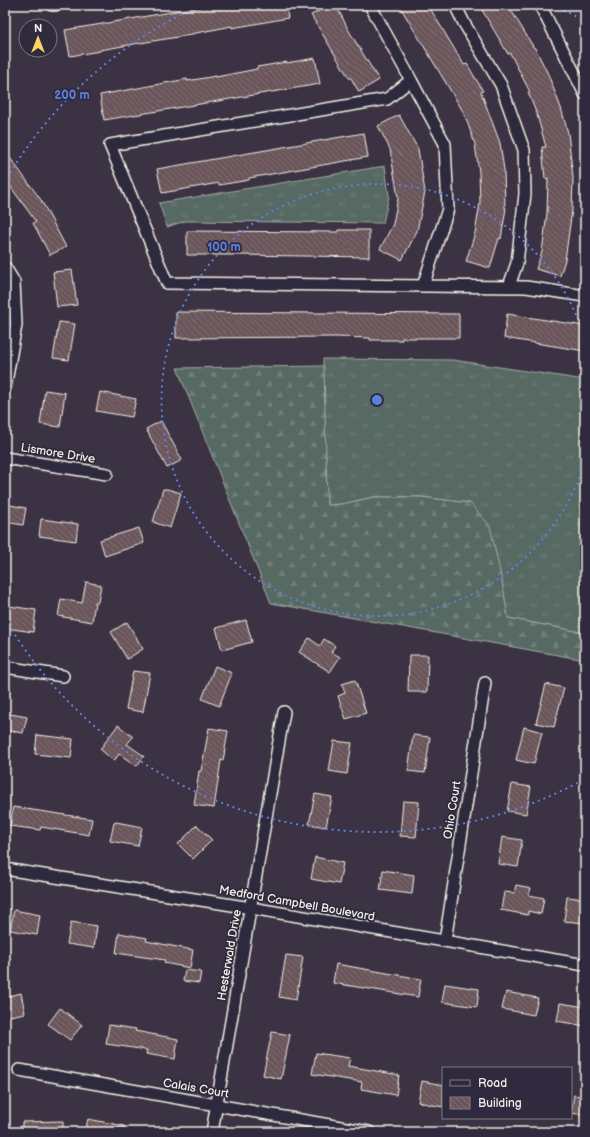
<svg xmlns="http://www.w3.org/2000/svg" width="590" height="1137" font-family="'Balsamiq Sans',sans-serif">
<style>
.grass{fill:url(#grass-tufts);stroke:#a5ada5}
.forest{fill:url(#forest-firs);stroke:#a5ada5}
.building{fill:url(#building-back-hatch);stroke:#f4f1e8}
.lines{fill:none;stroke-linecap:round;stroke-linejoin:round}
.street-casing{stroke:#f4f1e8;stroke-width:14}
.street{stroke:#2f2a3d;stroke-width:11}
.ring{fill:none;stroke:#5e7fdd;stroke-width:2;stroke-dasharray:2 4}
.labels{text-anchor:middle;stroke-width:3.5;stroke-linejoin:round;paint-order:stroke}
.street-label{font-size:12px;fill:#f4f1e8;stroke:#2f2a3d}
.centre{fill:#5e7fdd;stroke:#2f2a3d;stroke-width:2}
.ring-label{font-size:12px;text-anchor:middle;font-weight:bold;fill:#5e7fdd;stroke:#2f2a3d;stroke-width:3.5;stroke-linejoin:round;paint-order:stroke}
</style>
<defs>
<pattern id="grass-tufts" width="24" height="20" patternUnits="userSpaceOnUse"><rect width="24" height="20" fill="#566962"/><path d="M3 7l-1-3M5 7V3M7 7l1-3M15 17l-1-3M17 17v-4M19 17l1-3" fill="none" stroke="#6f7f78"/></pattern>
<pattern id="forest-firs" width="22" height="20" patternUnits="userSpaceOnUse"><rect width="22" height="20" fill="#566962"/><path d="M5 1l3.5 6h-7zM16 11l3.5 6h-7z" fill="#6f7f78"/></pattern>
<pattern id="building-back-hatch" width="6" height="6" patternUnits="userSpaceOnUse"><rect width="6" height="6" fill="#6b555a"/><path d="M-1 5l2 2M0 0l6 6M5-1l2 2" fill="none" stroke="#816e72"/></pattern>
</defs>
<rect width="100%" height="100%" fill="#3b3343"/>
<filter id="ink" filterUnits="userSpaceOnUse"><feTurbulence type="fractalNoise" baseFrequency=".025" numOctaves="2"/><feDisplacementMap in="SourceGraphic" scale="8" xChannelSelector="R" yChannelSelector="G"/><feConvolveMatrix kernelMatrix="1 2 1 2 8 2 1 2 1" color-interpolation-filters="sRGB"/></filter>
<g filter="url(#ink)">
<path class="grass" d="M385,166L389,196L383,223L185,221L167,227L159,203Z
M323,359L453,360L585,380V633L508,618L502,581L470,503L421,497H374L342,504L327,505Z"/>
<path class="forest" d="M324,366L327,505L342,504L374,497H421L470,503L490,526L502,581L508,618L585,633V660L271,603L177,368Z"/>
<path class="building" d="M211,5H286L288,18L232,28V26L191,34V35L140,43L100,50V51L70,56L65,30L96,25Z
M330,5H336L349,31L379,80L359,92L351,78H349L311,15Z
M399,5H428L464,65L467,64L483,91L481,92L500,143L504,170L505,208H506L501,239L499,238L490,268L466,261L475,233L480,203L479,172L475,144L464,113Z
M491,5H508L534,48H535L548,74L561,108L568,133L573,178L572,210L565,260L560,276L536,269L542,252L547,213L548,178L545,179L542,147H546L537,115L528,92H530L510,53L508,54L482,10Z
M315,58L320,84L104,120L100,95L187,79V81L216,76V77L257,69V67L287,62V63Z
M399,115L418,149L425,192L417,231L402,260L380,249L393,224L398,198L390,149L378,126Z
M364,133L368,157L249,178V180L219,185V183L162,193L157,169Z
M5,151L41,200L66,247L50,255L33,223L36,222L5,179Z
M338,230H369V257L238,255H187V231L338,232Z
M72,270L77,305L57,307L53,272Z
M176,312L459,314V338H402V340H370V338L336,337L176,338Z
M507,314L585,326V351L504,338Z
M59,322L75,324L69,360L53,358Z
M45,390L65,393L60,427L40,424Z
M100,392L136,399L132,417L96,411Z
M161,421L182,460L167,468L146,429Z
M163,489H167L181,493L170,528L153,522Z
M5,504L26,508L23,525L5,522Z
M41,519L78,524L76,541L39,536Z
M139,528L144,543L105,556L100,540Z
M86,582L101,585L98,602H95L92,622L58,616L61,599L82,603Z
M9,606L36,610L33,632L6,628Z
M246,620L252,642L222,650L216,628Z
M127,622L143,649L127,659L111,632Z
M309,638L320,646L324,639L335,646L331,652L340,657L330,672L299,652Z
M409,655H428L427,692H408Z
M215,666L232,673L219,706L202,699Z
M133,671L150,673L143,712L126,709Z
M355,680L366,713L346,719L338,696L345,693L342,684Z
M546,684L564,688L554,727L536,723Z
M5,713L27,717L23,733L5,730Z
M118,725L133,737L127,744L144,756L137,766L119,754L114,761L100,749Z
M524,727L542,732L534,764L516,760Z
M209,728L228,731L223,761L221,760L214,808L194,805L199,771H201Z
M37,735L73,739L71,758L35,754Z
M413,735L430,737L425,773L408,771Z
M334,741L352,743L347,774L329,771Z
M512,784L531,787L526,814L507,811Z
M315,794L332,797L326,827L309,824Z
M403,801L419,802L416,837L400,836Z
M13,807L92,819L89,835L41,827L40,830L10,826Z
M116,822L142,827L138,846L110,841L114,823Z
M197,825L212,840L193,859L178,844Z
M502,837L522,840L518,867L498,864Z
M315,857L343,863L339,884L311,879Z
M383,870L414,875L412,894L380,890Z
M516,885L531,888L529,895L544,898L541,914L528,911V915L501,910L504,892L514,893Z
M567,897L585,899V923L564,921Z
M14,910L40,915L37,935L10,930Z
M71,922L97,926L94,948L67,944Z
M119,933L147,938L146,941L193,950L190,968L164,963L165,960L116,953Z
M286,955L303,957L296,1000L279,997Z
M336,964L421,979L418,997L333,983Z
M185,970L201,972L199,983L183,981Z
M445,984L479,989L477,1007L442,1002Z
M506,992L538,998L534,1015L502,1009Z
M21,993L25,1013L5,1017V997Z
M560,1003L585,1007V1026L557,1021Z
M60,1008L82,1025L70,1040L48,1024Z
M109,1025L136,1029L135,1031L178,1039L175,1059L146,1054L147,1050L106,1044Z
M272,1032L290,1035L281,1079L263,1075Z
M316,1053L350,1058L348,1066L399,1075L396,1095L361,1089L362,1082L312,1074Z
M422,1081L443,1085V1107L418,1102Z
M574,1095L585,1097V1115L571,1113Z
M88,1119L124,1126L123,1132H85Z
M63,1121V1132H22V1122Z"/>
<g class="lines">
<defs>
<path id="street" d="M52,5H55
M370,5L411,80L387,99L110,145L167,283L526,287L585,296
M455,5L464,23L501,85L524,150L525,194L517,263L509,286
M540,5L585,94
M411,80L445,144L448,209L423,286
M5,267L14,282L16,325L5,388
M5,458L107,474
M5,667L63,676
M5,869L251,908L585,965
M445,941L485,683
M19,1070L369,1132
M212,1132L284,712"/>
</defs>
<use href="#street" class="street-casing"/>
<use href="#street" class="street"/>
</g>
</g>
<g class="ring">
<path d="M585 460A216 216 0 1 1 585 340"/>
<path d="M583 780A432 432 0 0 1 7 622M7 178A432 432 0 0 1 201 5M553 5A432 432 0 0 1 583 20"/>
</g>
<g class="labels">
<g class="street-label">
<text transform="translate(58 453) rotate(9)" y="4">Lismore Drive</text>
<text transform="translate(452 810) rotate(-81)" y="4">Ohio Court</text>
<text transform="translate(297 903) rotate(10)" y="4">Medford Campbell Boulevard</text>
<text transform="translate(229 955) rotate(-80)" y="4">Hesterwald Drive</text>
<text transform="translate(196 1088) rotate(10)" y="4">Calais Court</text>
</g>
</g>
<circle cx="377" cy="400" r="6" class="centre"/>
<g class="ring-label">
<text x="72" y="99">200 m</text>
<text x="224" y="251">100 m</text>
</g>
<rect width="590" height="1137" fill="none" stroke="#2f2a3d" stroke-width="20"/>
<rect x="10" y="10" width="570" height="1117" fill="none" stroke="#f4f1e8" stroke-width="1.5" filter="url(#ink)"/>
<rect x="442" y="1067" width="130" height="52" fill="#2f2a3d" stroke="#7e7a81"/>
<rect x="450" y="1080" width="20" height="6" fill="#2f2a3d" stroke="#7e7a81"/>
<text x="478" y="1087" font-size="12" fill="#f4f1e8">Road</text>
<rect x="450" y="1097" width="20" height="12" fill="url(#building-back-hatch)" stroke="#7e7a81"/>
<text x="478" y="1107" font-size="12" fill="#f4f1e8">Building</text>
<g transform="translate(38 38)"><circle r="19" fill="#2f2a3d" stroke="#7e7a81"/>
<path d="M0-3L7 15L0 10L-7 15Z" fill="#ffd166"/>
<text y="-6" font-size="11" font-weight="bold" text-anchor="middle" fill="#f4f1e8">N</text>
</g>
</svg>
